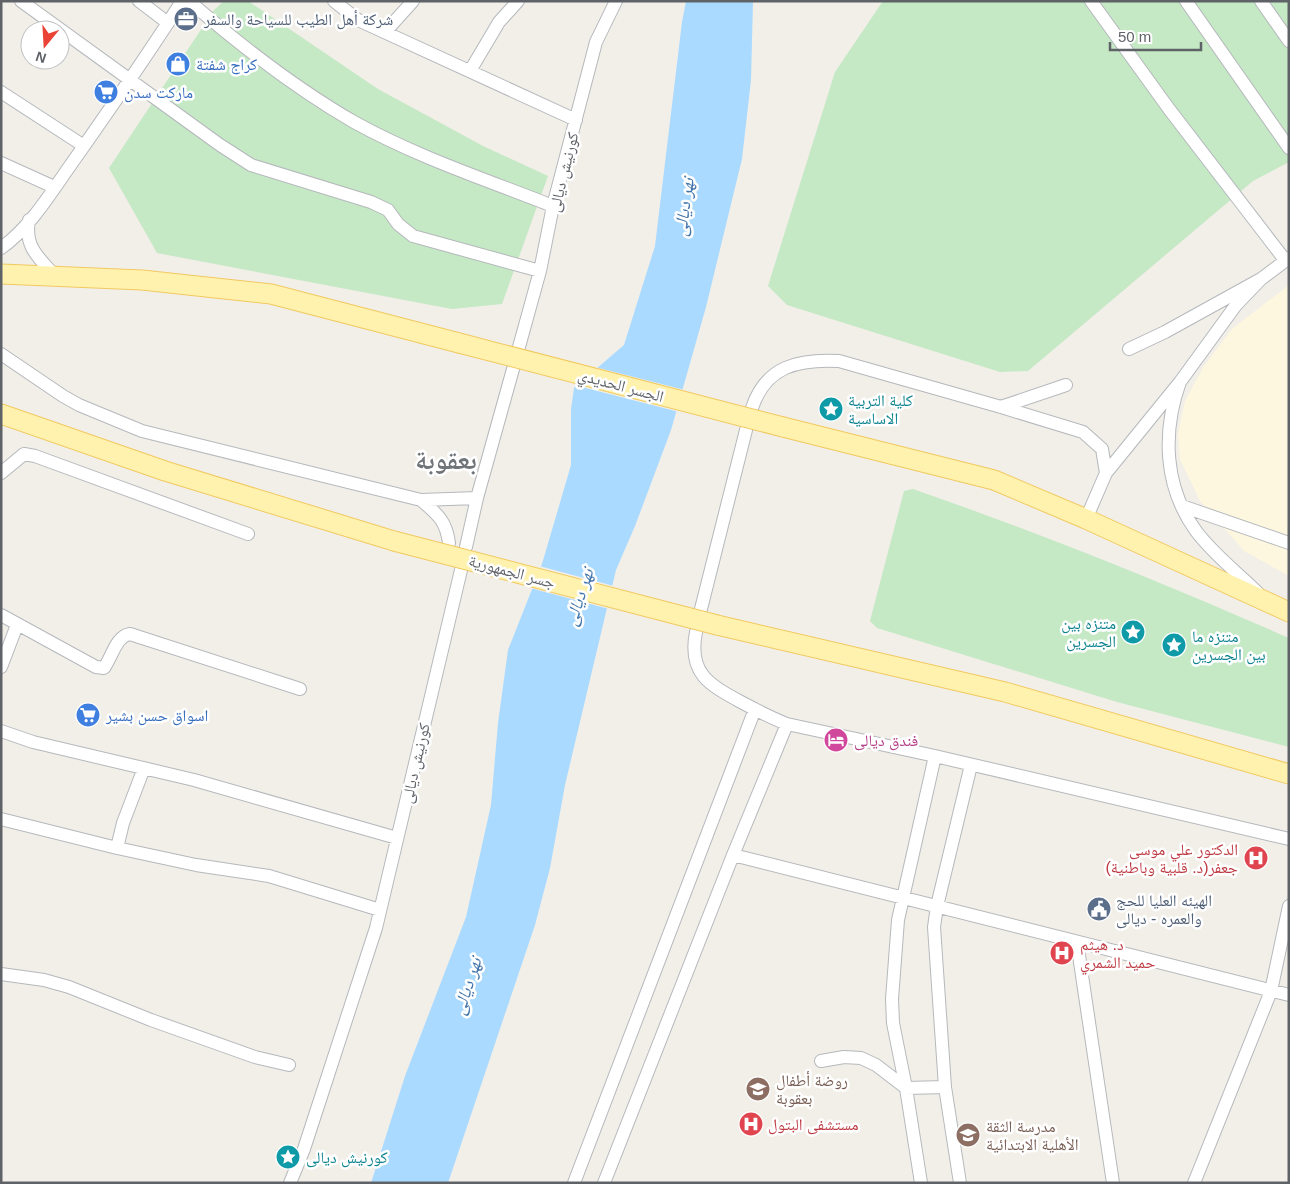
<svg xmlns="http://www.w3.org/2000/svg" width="1290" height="1184" font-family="Arial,'Noto Naskh Arabic',sans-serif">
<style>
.commercial{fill:#fef7e0}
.green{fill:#c5e8c5}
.water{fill:#aadaff}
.pier{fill:#f1efe8}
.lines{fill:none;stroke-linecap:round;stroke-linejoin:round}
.street-casing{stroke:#b5b8bc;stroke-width:14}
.primary-casing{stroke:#f2c960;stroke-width:21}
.street{stroke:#fff;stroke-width:12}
.primary{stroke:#fff2af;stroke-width:19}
.primary-bridge-casing{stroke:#f2c960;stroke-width:21;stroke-linecap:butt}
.primary-bridge{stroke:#fff2af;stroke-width:19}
.labels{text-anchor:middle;stroke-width:5;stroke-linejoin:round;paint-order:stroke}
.service-label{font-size:16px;fill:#4e5e75;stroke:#fff;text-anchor:start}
.shop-label{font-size:16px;fill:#366cbe;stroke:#fff;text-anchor:start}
.street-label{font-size:16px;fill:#5f6368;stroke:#fff}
.culture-label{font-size:16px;fill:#0d838f;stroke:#fff;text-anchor:start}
.hotel-label{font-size:16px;fill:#b23c85;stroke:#fff;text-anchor:start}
.health-label{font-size:16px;fill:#be3a42;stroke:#fff;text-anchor:start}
.education-label{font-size:16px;fill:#785e54;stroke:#fff;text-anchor:start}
.water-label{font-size:18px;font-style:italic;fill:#4174aa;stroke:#fff}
.town-label{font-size:26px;font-weight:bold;fill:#70757a;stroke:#fff}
</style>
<rect width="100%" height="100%" fill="#f1efe8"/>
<path class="commercial" d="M1289,285V576L1244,551L1200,501L1180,459L1178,434L1185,401L1204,366L1232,329Z"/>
<path class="green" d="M224,1H248L378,89L483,146L548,176L502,304L452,309L157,253L109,168L214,10Z
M883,1H1289V162L1253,181L1028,371L1000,372L787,305L768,286L835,72Z
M913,489C1040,533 1166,584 1289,638V747L1117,702L877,628L870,621L904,491Z"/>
<path class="water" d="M686,1H753L751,80L742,159L706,307L671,430L635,526L616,570L565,785L550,868L535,925L448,1183H371L405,1076L466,917L491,805L498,723L508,650L542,564L571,465V409L574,388L624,345L655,246L682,22Z"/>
<path class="pier" d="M595,367L685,390L679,412L574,385Z
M539,566L614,586L609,609L530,588Z"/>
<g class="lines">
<defs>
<path id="street" d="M21,1L220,145L251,165L371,202L388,210L398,224L413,236L540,271
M139,1L168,23
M189,1C241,46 295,88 354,122C417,157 487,180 553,206
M334,1L358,20L576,120
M1091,1L1169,109L1285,260
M1186,1L1289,148
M1261,1L1289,41
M385,32L413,1
M470,71L499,22L518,1
M1,92L84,146
M1,163L54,187
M29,220C24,247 39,258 56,277
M1,248C30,228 52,191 72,163C110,109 147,56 182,1
M519,347L540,271L553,206L596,42L616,1
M1129,349L1165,332L1261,279L1289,258
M1,354L63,396L79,405L142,431L421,500L477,498
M1180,382C1162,432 1164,487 1196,531C1213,554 1238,573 1258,593
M1001,407L1066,385
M752,408C766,366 798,359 839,361L1001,407L1083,432L1102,449L1106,473L1086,519
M1,473L24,454L35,456L248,534
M1106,473L1180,382L1236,305L1261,279
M421,500C437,514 446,520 449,543
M1182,506L1289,543
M466,547L477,498L513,369
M701,609L746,430
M1,615L96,667L104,668C112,657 116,636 130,634L300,689
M696,632C688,673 708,684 741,702C756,710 771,718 787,724L935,756L1289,839
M1,667L17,625
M1,731L33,742L194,780L397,838
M1,819L117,848L196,865L269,876L380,910
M117,848L123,823L144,768
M733,855L1289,995
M1077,942L1113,1183
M1,974L44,980L69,987L151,1020L255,1057L289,1065
M821,1061L844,1057L861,1058L876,1065L906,1088L945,1087
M290,1183L304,1149L376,928L461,570
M574,1183L755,709
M604,1183L733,855L787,724
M921,1183L906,1088L893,1023L892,999L898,920L935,756
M960,1183L945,1087L934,927L937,906L971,765
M1194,1183L1271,991L1289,906"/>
<path id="primary" d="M1,274L142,280L271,294L459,343
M1,414L165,471L394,541
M783,427L994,480L1086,519L1289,612
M717,625L1005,692L1289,774"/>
</defs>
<use href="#street" class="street-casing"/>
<use href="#primary" class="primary-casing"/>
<use href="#street" class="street"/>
<use href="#primary" class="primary"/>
<defs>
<path id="primary-bridge" d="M459,343L783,427
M394,541L717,625"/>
</defs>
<use href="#primary-bridge" class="primary-bridge-casing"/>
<use href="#primary-bridge" class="primary-bridge"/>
</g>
<defs>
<symbol id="office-disc" viewBox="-11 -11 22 22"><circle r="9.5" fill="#5c6f8a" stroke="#fff"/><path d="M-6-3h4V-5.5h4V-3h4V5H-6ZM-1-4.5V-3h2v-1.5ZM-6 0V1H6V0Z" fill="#fff"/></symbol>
<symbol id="shop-disc" viewBox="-11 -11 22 22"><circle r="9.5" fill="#3f7fe0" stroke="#fff"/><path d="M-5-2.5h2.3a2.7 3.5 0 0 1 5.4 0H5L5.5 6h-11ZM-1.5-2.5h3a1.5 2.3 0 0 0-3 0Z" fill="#fff"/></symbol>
<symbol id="supermarket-disc" viewBox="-11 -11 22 22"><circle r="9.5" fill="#3f7fe0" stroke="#fff"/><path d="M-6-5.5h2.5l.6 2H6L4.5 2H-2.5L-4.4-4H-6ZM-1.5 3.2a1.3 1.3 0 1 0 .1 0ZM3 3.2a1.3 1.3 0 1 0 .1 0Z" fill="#fff"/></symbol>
<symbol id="sight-disc" viewBox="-11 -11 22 22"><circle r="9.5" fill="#0f9aa8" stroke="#fff"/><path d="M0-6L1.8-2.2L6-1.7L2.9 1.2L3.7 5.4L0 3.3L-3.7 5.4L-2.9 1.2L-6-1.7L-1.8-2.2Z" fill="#fff"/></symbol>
<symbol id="hotel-disc" viewBox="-11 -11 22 22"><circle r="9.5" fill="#d1479c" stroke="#fff"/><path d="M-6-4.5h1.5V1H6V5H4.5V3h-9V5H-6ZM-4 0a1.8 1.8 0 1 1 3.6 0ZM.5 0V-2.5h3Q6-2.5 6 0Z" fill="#fff"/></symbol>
<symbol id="hospital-disc" viewBox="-11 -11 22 22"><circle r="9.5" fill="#e0444e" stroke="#fff"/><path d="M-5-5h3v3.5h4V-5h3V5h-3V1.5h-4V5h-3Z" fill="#fff"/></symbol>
<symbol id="civic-disc" viewBox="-11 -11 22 22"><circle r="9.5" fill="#5c6f8a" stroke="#fff"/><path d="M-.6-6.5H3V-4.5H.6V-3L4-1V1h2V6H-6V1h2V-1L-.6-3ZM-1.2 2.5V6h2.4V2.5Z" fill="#fff"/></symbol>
<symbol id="school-disc" viewBox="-11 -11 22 22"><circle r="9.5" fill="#8d6e63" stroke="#fff"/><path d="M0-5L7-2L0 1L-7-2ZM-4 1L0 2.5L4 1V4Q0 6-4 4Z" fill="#fff"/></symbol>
</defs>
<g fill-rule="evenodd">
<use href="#office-disc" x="172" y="5" width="28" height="28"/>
<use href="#shop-disc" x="164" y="50" width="28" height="28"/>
<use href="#supermarket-disc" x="92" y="78" width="28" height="28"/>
<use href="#sight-disc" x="817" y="395" width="28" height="28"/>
<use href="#sight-disc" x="1119" y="618" width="28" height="28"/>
<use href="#sight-disc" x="1160" y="631" width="28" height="28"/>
<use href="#supermarket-disc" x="74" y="701" width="28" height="28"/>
<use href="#hotel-disc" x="822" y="726" width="28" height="28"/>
<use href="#hospital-disc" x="1242" y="844" width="28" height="28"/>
<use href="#civic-disc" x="1085" y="895" width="28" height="28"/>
<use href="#hospital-disc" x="1048" y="939" width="28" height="28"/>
<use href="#school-disc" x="744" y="1075" width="28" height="28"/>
<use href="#hospital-disc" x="737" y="1110" width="28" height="28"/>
<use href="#school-disc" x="954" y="1121" width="28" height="28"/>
<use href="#sight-disc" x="274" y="1143" width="28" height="28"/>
</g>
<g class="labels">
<g class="service-label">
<text x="204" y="25">شركة أهل الطيب للسياحة والسفر</text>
<text x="1116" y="906">الهيئه العليا للحج<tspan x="1116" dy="18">والعمره - ديالى</tspan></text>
</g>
<g class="shop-label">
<text x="196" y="70">كراج شفتة</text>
<text x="124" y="98">ماركت سدن</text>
<text x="106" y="721">اسواق حسن بشير</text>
</g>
<g class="street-label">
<text transform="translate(563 172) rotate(-76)" y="6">كورنيش ديالى</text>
<text transform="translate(621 385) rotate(15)" y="6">الجسر الحديدي</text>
<text transform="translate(512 571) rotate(15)" y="6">جسر الجمهورية</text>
<text transform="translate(415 763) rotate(-77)" y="6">كورنيش ديالى</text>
</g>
<g class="culture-label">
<text x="848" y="406">كلية التربية<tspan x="848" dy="18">الاساسية</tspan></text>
<text x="1116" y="629" text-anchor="end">متنزه بين<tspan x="1116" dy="18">الجسرين</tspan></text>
<text x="1192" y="642">متنزه ما<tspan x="1192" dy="18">بين الجسرين</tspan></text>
<text x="306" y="1163">كورنيش ديالى</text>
</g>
<g class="hotel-label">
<text x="854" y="746">فندق ديالى</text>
</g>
<g class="health-label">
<text x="1238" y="855" text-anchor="end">الدكتور علي موسى<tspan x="1238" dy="18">جعفر(د. قلبية وباطنية)</tspan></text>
<text x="1080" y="950">د. هيثم<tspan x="1080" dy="18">حميد الشمري</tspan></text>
<text x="768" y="1130">مستشفى البتول</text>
</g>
<g class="education-label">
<text x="776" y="1086">روضة أطفال<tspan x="776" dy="18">بعقوبة</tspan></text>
<text x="986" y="1132">مدرسة الثقة<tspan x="986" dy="18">الأهلية الابتدائية</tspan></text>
</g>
<g class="water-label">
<text transform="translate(684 207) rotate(-82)" y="6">نهر ديالى</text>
<text transform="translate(579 597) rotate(-72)" y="6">نهر ديالى</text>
<text transform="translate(467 986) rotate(-72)" y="6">نهر ديالى</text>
</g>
<g class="town-label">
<text x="446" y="469">بعقوبة</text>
</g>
</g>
<rect width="1290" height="1184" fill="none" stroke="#5f6368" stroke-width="5"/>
<g transform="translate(45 45) rotate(198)"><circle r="24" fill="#ffffff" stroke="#bfc1c3"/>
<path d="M0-4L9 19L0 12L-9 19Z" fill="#ea4335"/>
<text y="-8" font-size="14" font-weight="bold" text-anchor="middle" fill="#5f6368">N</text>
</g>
<path d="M1110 42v8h91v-8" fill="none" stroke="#5f6368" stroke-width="2.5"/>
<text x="1118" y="42" font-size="15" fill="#5f6368" stroke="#ffffff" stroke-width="4" paint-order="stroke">50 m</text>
</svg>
